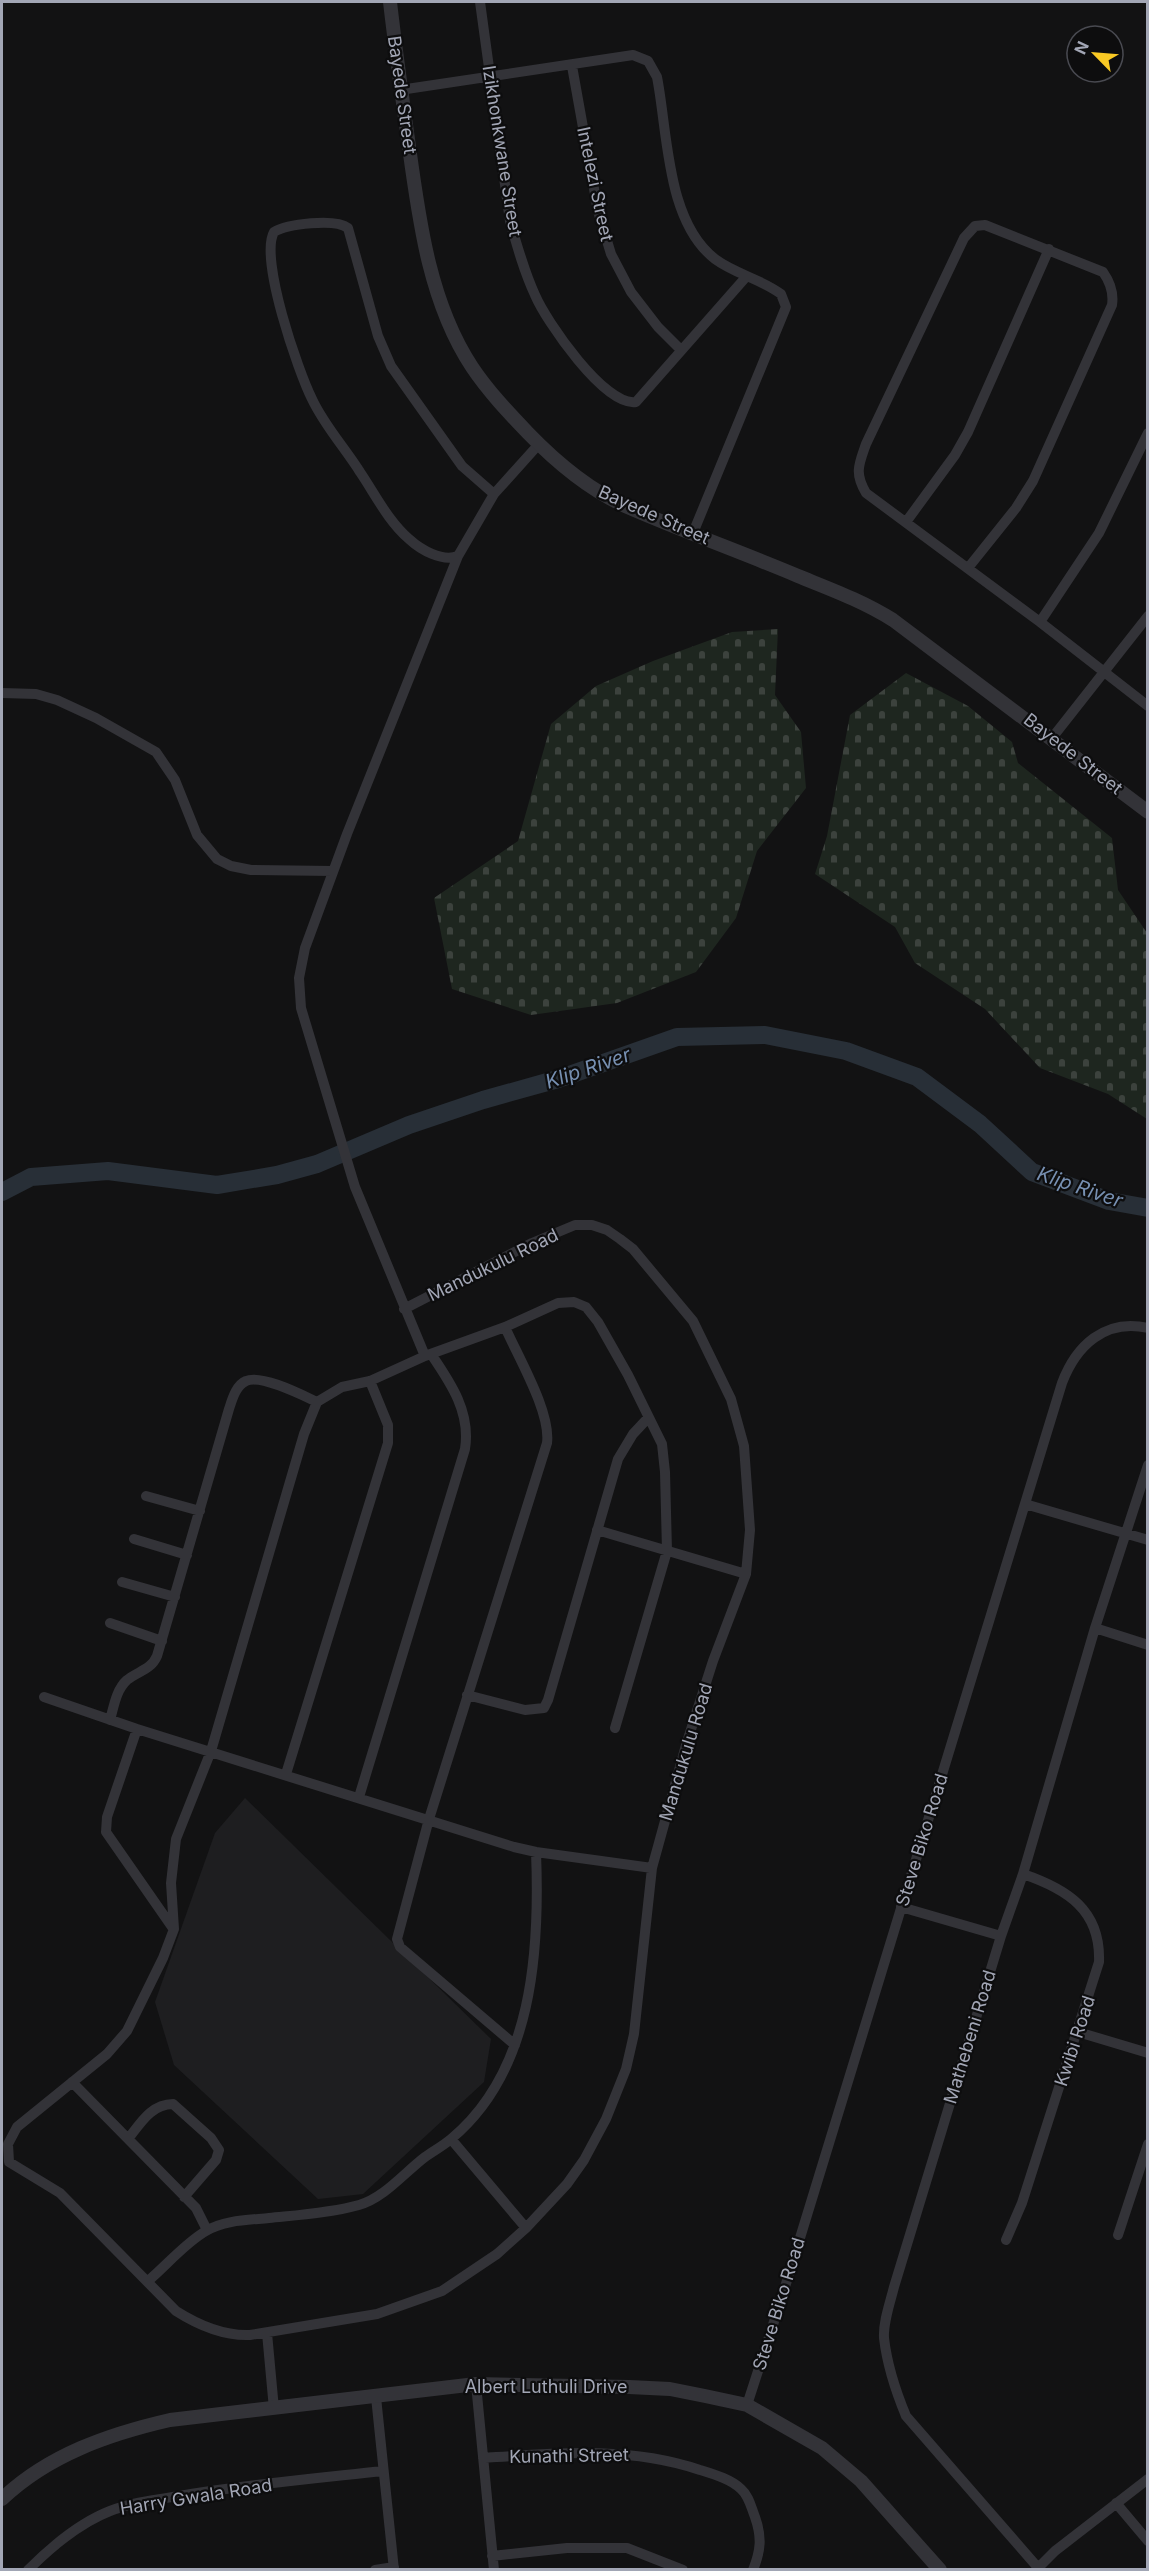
<svg xmlns="http://www.w3.org/2000/svg" width="1149" height="2571" font-family="Inter,sans-serif">
<style>
.built{fill:#1e1e20}
.cemetery{fill:url(#cemetery-stones)}
.lines{fill:none;stroke-linecap:round;stroke-linejoin:round}
.river{stroke:#282f37;stroke-width:18}
.minor{stroke:#333338;stroke-width:10}
.tertiary{stroke:#333338;stroke-width:14}
.labels{text-anchor:middle;stroke-width:4.5;stroke-linejoin:round;paint-order:stroke}
.street-label{font-size:18px;fill:#a2a6b5;stroke:#0d0d0e}
.water-label{font-size:20px;font-style:italic;fill:#7790b2;stroke:#0d0d0e}
</style>
<defs>
<pattern id="cemetery-stones" width="16" height="16" patternUnits="userSpaceOnUse" patternTransform="scale(1.5)"><rect width="16" height="16" fill="#1e261f"/><path d="M2 7V4a2 2 0 0 1 4 0v3zM10 15v-3a2 2 0 0 1 4 0v3z" fill="#3c423d"/></pattern>
</defs>
<rect width="100%" height="100%" fill="#121213"/>
<path class="built" d="M245,1798L491,2039L484,2082L363,2194L318,2199L174,2065L155,2002L215,1833Z"/>
<path class="cemetery" d="M778,629L775,695L801,732L806,788L757,851L736,918L696,972L617,1003L531,1015L452,989L434,898L518,841L551,724L596,686L653,661L732,632Z
M906,673L968,706L1012,742L1018,763L1112,838L1118,890L1147,933V1119L1108,1094L1040,1068L985,1009L915,963L895,927L815,874L827,836L850,715Z"/>
<g class="lines">
<path class="river" d="M2,1192L31,1177L108,1171L217,1185L277,1175L317,1164L409,1125L483,1100L558,1079L677,1037L765,1035L846,1051L917,1077L980,1124L1032,1172L1109,1201L1148,1208"/>
<path class="minor" d="M480,2L510,221C517,246 524,271 535,295C546,321 605,407 636,402L746,277
M572,66L598,211L611,254L631,292L658,327L681,350
M400,90L633,55L648,61L657,77C668,133 666,221 715,259C735,274 761,279 781,294L786,307L693,533
M494,494L462,466L391,366L378,336L348,228C335,218 287,224 274,232C259,258 298,371 312,399C324,425 345,448 360,472C375,494 388,521 409,539C421,550 442,562 458,556L494,494L539,444
M906,522L955,455L968,432L1049,249
M968,568L1016,508L1033,481L1112,305C1114,292 1110,282 1103,272L985,225L975,226L964,238L866,444C859,464 854,473 866,493L1040,622L1148,706
M1040,622L1099,533L1148,433
M2,693L36,694L57,700L96,718L156,752L175,780L197,835L217,859L231,866L251,870L333,871
M1052,738L1148,616
M404,1309L532,1243L575,1225H592L607,1230L620,1239L633,1249L693,1321L731,1399L744,1446L750,1530L746,1574L713,1661L686,1745L652,1868L634,2034L626,2069L606,2119L584,2160L567,2184L526,2228L497,2254L442,2291L377,2314L250,2335C223,2336 198,2325 176,2311L60,2193L9,2162L8,2144L17,2127L107,2054L127,2031L163,1958L174,1929L171,1883L176,1839L211,1751L304,1434L317,1402L342,1387L370,1381L425,1356L505,1327L558,1303L574,1302L586,1307L598,1322L628,1375L662,1444L665,1472L667,1551L615,1728
M505,1327C518,1357 551,1412 547,1443L429,1819L397,1939L400,1947L515,2045
M425,1356L355,1187L301,1008L299,978L305,948L347,834L458,556
M146,1496L200,1511
M1025,1504L1148,1540
M597,1530L746,1574
M134,1539L187,1555
M122,1582L175,1597
M110,1623L162,1641
M1095,1628L1148,1645
M467,1695L525,1710L544,1708L548,1700L618,1459L633,1434L648,1418
M44,1697L137,1729L514,1847L536,1852L652,1868
M110,1720C114,1706 116,1690 127,1680C138,1671 151,1670 157,1656L229,1409C232,1400 236,1385 246,1381C261,1374 302,1395 317,1402
M137,1729L107,1817L106,1832L172,1927
M286,1774L388,1443V1425L370,1381
M359,1797L465,1449C471,1412 450,1382 431,1354
M901,1907L1001,1936
M1078,2032L1148,2053
M72,2082L196,2208L207,2230
M128,2139C140,2124 151,2104 173,2104L211,2138L219,2150L216,2160L184,2197
M451,2139L526,2228
M1118,2235L1148,2144
M1006,2240L1022,2203L1099,1962C1101,1910 1067,1889 1023,1874
M148,2281C167,2265 185,2243 206,2231C224,2220 249,2220 269,2218C298,2215 330,2213 359,2205C384,2198 404,2173 425,2157C433,2151 443,2146 451,2139C533,2071 540,1951 536,1852
M267,2333L274,2409
M476,2384L494,2570
M376,2397L394,2570
M747,2405L781,2300L1062,1383C1076,1346 1105,1318 1148,1328
M483,2458C556,2453 629,2446 700,2470C713,2474 731,2479 741,2489C749,2496 751,2507 755,2517C762,2537 761,2550 753,2570
M1116,2503L1148,2541
M492,2556L567,2548H627L683,2570
M28,2570C51,2547 79,2523 110,2511C136,2501 164,2499 191,2494C254,2484 319,2478 383,2471
M375,2570L394,2567
M1036,2570L1055,2551L1148,2479
M1040,2570L906,2416C896,2392 887,2364 884,2338C883,2322 890,2303 894,2287L1001,1936L1023,1874L1095,1628L1148,1465"/>
<path class="tertiary" d="M390,2C395,45 401,89 407,132C418,211 427,299 472,367C488,391 508,412 528,433C556,462 588,489 625,506C682,531 741,552 798,576C830,589 863,601 893,620L1148,812
M2,2499C48,2455 109,2434 170,2420L476,2384L629,2387L670,2389L705,2396L747,2405L822,2448L861,2481L940,2570"/>
</g>
<g class="labels">
<g class="street-label">
<text transform="translate(402 95) rotate(82)" y="6">Bayede Street</text>
<text transform="translate(502 151) rotate(81)" y="6">Izikhonkwane Street</text>
<text transform="translate(595 184) rotate(78)" y="6">Intelezi Street</text>
<text transform="translate(654 515) rotate(24)" y="6">Bayede Street</text>
<text transform="translate(1073 754) rotate(38)" y="6">Bayede Street</text>
<text transform="translate(493 1265) rotate(-26)" y="6">Mandukulu Road</text>
<text transform="translate(686 1752) rotate(-73)" y="6">Mandukulu Road</text>
<text transform="translate(922 1840) rotate(-73)" y="6">Steve Biko Road</text>
<text transform="translate(970 2037) rotate(-73)" y="6">Mathebeni Road</text>
<text transform="translate(1075 2041) rotate(-72)" y="6">Kwibi Road</text>
<text transform="translate(779 2304) rotate(-73)" y="6">Steve Biko Road</text>
<text x="546" y="2393">Albert Luthuli Drive</text>
<text transform="translate(569 2456) rotate(-1)" y="6">Kunathi Street</text>
<text transform="translate(196 2497) rotate(-9)" y="6">Harry Gwala Road</text>
</g>
<g class="water-label">
<text transform="translate(588 1068) rotate(-19)" y="7">Klip River</text>
<text transform="translate(1080 1187) rotate(19)" y="7">Klip River</text>
</g>
</g>
<rect width="1149" height="2571" fill="none" stroke="#a2a6b5" stroke-width="6"/>
<g transform="translate(1095 54) rotate(295)"><circle r="28" fill="#0d0d0e" stroke="#494a51" stroke-width="1.5"/>
<path d="M0-4.5L10 22L0 15L-10 22Z" fill="#f9c924"/>
<text y="-9" font-size="16" font-weight="bold" text-anchor="middle" fill="#a2a6b5">N</text>
</g>
</svg>
